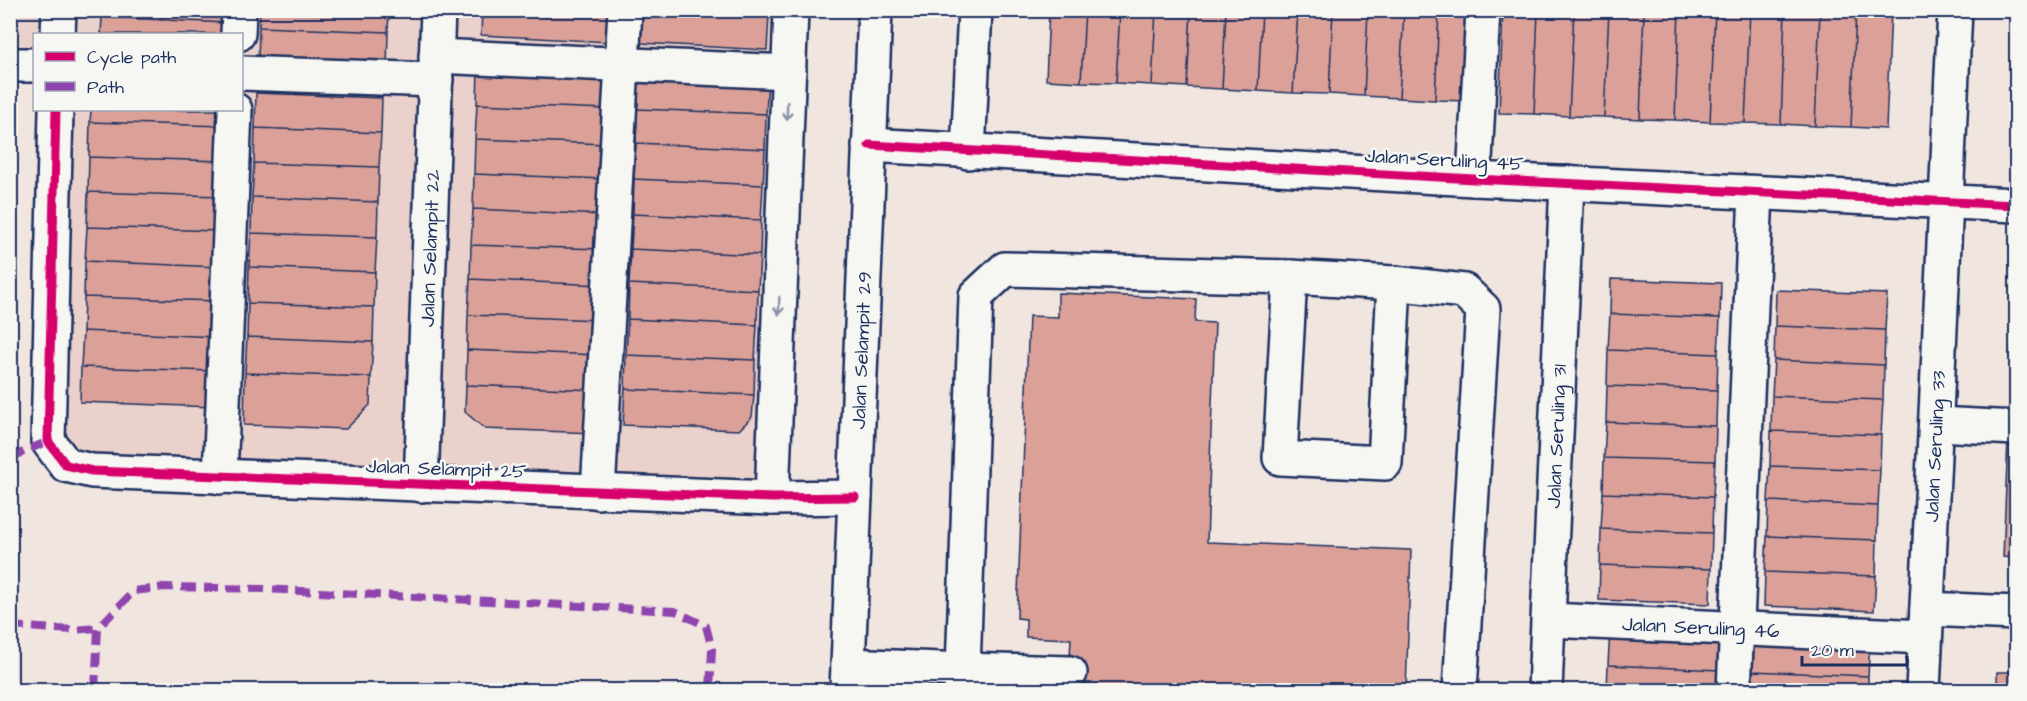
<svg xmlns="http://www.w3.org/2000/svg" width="2027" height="701" font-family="'Architects Daughter',sans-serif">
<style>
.built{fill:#ead1cb}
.building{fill:#dba199;stroke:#1b2f5e;stroke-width:1.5}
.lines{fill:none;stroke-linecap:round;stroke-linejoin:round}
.minor-casing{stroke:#1b2f5e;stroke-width:38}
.minor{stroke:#f6f6f2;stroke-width:33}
.quiet{stroke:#8e44ad;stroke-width:8;stroke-dasharray:15 8;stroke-linecap:butt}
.cycleway-casing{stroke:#f6f6f2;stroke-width:13}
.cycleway{stroke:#d6006c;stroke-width:9}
.oneway{stroke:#8892a8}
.labels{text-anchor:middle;stroke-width:5;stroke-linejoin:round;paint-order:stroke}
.street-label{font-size:20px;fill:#1b2f5e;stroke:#f6f6f2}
</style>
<rect width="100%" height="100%" fill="#f1e5e0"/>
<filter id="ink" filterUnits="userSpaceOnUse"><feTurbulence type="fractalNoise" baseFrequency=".0167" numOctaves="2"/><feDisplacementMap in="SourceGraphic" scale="12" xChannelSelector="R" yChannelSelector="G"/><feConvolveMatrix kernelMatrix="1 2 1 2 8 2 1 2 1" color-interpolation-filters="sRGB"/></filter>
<g filter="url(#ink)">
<path class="built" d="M11,11H777L759,482L102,456L73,451L62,436L70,110H242V34H34V55L11,54Z"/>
<path class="building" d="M102,10H228L227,23L102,17Z
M260,10H389L388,32L259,27Z
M482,10H611L609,42L481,35Z
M643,10L769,15L767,50L641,43Z
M686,10H770L769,15Z
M1049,10H1085L1081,82L1046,80Z
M1085,10H1120L1116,83L1081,82Z
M1120,10H1156L1152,85L1116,83Z
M1156,10H1191L1187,87L1152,85Z
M1191,10H1226L1222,89L1187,87Z
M1226,10H1262L1258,91L1222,89Z
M1262,10H1298L1293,93L1258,91Z
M1298,10H1333L1329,94L1293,93Z
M1333,10H1368L1364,96L1329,94Z
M1368,10H1404L1399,98L1364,96Z
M1404,10H1439L1435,100L1399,98Z
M1439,10H1475L1470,101L1435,100Z
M1503,10H1538L1534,114L1499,113Z
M1538,10H1574L1569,116L1534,114Z
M1574,10H1609L1604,117L1569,116Z
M1609,10H1644L1640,119L1604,117Z
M1644,10H1679L1675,120L1640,119Z
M1679,10H1715L1710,122L1675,120Z
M1715,10H1750L1745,123L1710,122Z
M1750,10H1785L1781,124L1745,123Z
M1785,10H1820L1815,126L1781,124Z
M1820,10H1856L1851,127L1815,126Z
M1856,10H1891L1886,129L1851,127Z
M102,17L227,23V34H101Z
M2016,17V134H2011Z
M259,27L388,32L387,67L258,62Z
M478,69L609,74L608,109L477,104Z
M639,74L768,79L766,114L637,109Z
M256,93L382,98L381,133L255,128Z
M477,104L608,109L606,144L475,139Z
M637,109L766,114L765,149L636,143Z
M91,110H224L223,126L90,122Z
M90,122L223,126L222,161L89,157Z
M255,128L381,133L379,167L254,163Z
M475,139L606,144L605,179L474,174Z
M636,143L765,149L763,185L634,179Z
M89,157L222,161L220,196L88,192Z
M254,163L379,167L378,202L252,197Z
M474,174L605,179L603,215L473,209Z
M634,179L763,185L761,220L633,214Z
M88,192L220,196L219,231L87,227Z
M252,197L378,202L377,237L251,233Z
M473,209L603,215L602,249L471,245Z
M633,214L761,220L760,255L631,249Z
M87,227L219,231L218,267L85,261Z
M251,233L377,237L375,272L249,267Z
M471,245L602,249L601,285L470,279Z
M631,249L760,255L758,290L629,284Z
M85,261L218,267L217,301L84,297Z
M249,267L375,272L374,307L248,303Z
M470,279L601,285L599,320L468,315Z
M1611,279L1721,283L1720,318L1610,314Z
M629,284L758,290L757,325L628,319Z
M2015,286H2016V409H2010Z
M1776,290L1887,294L1885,330L1775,326Z
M1058,293L1196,299L1195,322L1215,323L1207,542L1411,550L1406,690H1068L1071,639L1026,637V619L1017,618L1029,316L1058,317Z
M84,297L217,301L216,337L83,331Z
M248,303L374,307L373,342L247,337Z
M1610,314L1720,318L1718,354L1608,350Z
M468,315L599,320L598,355L467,350Z
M628,319L757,325L755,360L626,355Z
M1775,326L1885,330L1884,365L1774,360Z
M83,331L216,337L214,371L81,367Z
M247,337L373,342L371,377L245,373Z
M467,350L598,355L596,390L466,385Z
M1608,350L1718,354L1717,390L1607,386Z
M626,355L755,360L754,395L625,389Z
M1774,360L1884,365L1883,400L1772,396Z
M81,367L214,371L213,407L80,402Z
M245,373L371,377L370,405L346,429L244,425Z
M466,385L596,390L595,433L485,429L465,412Z
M1607,386L1717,390L1716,426L1606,422Z
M625,389L754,395L752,417L739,430L623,425Z
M1772,396L1883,400L1881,435L1771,431Z
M1606,422L1716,426L1715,461L1604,458Z
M1771,431L1881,435L1880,470L1770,466Z
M2008,438H2016V558L2003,557Z
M1604,458L1715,461L1713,497L1603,493Z
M1770,466L1880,470L1878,506L1768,501Z
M1603,493L1713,497L1712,533L1601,529Z
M1768,501L1878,506L1877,540L1767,536Z
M1601,529L1712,533L1711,569L1600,565Z
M1767,536L1877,540L1876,576L1765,572Z
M1600,565L1711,569L1710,604L1599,600Z
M1765,572L1876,576L1874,611L1764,606Z
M1610,629L1721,635L1719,670L1608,665Z
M1754,636L1870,640L1868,676L1753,671Z
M1608,665L1719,670L1718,690H1607Z
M1753,671L1868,676V690H1752Z
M1997,672H2016V690H1997Z"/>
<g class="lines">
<defs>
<g id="minor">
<path d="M58,34L59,10"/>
<path d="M238,34L239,10"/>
<path d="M436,56L789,72"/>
<path d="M10,65H34"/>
<path d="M242,73L436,80"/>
<path d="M56,110L48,441L66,465L92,471L772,498L855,497"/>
<path d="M869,145L1474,179L2016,205"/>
<path d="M968,152L975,10"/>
<path d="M1474,179L1483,10"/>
<path d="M1290,277L1280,458L1385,463L1394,283"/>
<path d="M1936,424L2016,428"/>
<path d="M220,477L235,110"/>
<path id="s1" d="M421,485L438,10"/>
<path d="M598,492L625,10"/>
<path d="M772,498L791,10"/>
<path d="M1927,609L2016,613"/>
<path id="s2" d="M1549,620L1925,637"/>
<path d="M848,665L963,670L976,296L1005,269L1290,277L1394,283L1464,291L1483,309L1460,690"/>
<path id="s3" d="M847,690L875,10"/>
<path d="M961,690L963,670L1070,673"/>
<path id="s4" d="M1545,690L1567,183"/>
<path d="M1734,690L1756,193"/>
<path id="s5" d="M1923,690L1955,10"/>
</g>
</defs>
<use href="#minor" class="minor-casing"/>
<use href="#minor" class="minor"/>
<path class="quiet" d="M10,458L48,441
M10,626L73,630L98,628
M95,690L98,628L134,591L165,587L265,589L675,611L706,626L712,649L710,690"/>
<defs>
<path id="cycleway" d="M56,110L48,441L66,465L92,471L772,498L855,497
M869,145L1474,179L2016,205"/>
</defs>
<use href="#cycleway" class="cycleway-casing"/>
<use href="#cycleway" class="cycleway"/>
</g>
<defs><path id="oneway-shaft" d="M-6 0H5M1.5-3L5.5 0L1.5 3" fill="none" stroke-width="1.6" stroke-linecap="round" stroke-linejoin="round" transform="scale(1.5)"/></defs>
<g class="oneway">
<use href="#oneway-shaft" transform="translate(787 111) rotate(92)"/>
<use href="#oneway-shaft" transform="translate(779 306) rotate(92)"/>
</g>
</g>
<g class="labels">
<g class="street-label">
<text transform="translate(1444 159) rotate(3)" y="7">Jalan Seruling 45</text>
<text dy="7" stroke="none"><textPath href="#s1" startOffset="237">Jalan Selampit 22</textPath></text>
<text dy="7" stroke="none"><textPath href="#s3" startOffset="340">Jalan Selampit 29</textPath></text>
<text dy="7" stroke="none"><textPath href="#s4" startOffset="254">Jalan Seruling 31</textPath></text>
<text dy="7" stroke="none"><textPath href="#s5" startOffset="244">Jalan Seruling 33</textPath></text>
<text transform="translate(446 468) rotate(2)" y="7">Jalan Selampit 25</text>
<text dy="7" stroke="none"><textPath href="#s2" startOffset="152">Jalan Seruling 46</textPath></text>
</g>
</g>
<rect width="2027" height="701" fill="none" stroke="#f6f6f2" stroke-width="36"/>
<rect x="18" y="18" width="1991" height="665" fill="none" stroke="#1b2f5e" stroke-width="2" filter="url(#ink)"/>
<rect x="33" y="33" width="210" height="78" fill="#f6f6f2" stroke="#9ea6b7" stroke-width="1.5"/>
<rect x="45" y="52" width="30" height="9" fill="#d6006c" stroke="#9ea6b7" stroke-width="1.5"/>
<text x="87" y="63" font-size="18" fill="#1b2f5e">Cycle path</text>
<rect x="45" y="82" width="30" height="9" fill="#8e44ad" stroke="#9ea6b7" stroke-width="1.5"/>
<text x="87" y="93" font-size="18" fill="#1b2f5e">Path</text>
<path d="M1802 656v9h105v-9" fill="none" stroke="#1b2f5e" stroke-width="3"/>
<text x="1811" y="656" font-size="18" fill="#1b2f5e" stroke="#f6f6f2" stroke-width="4.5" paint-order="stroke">20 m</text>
</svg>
